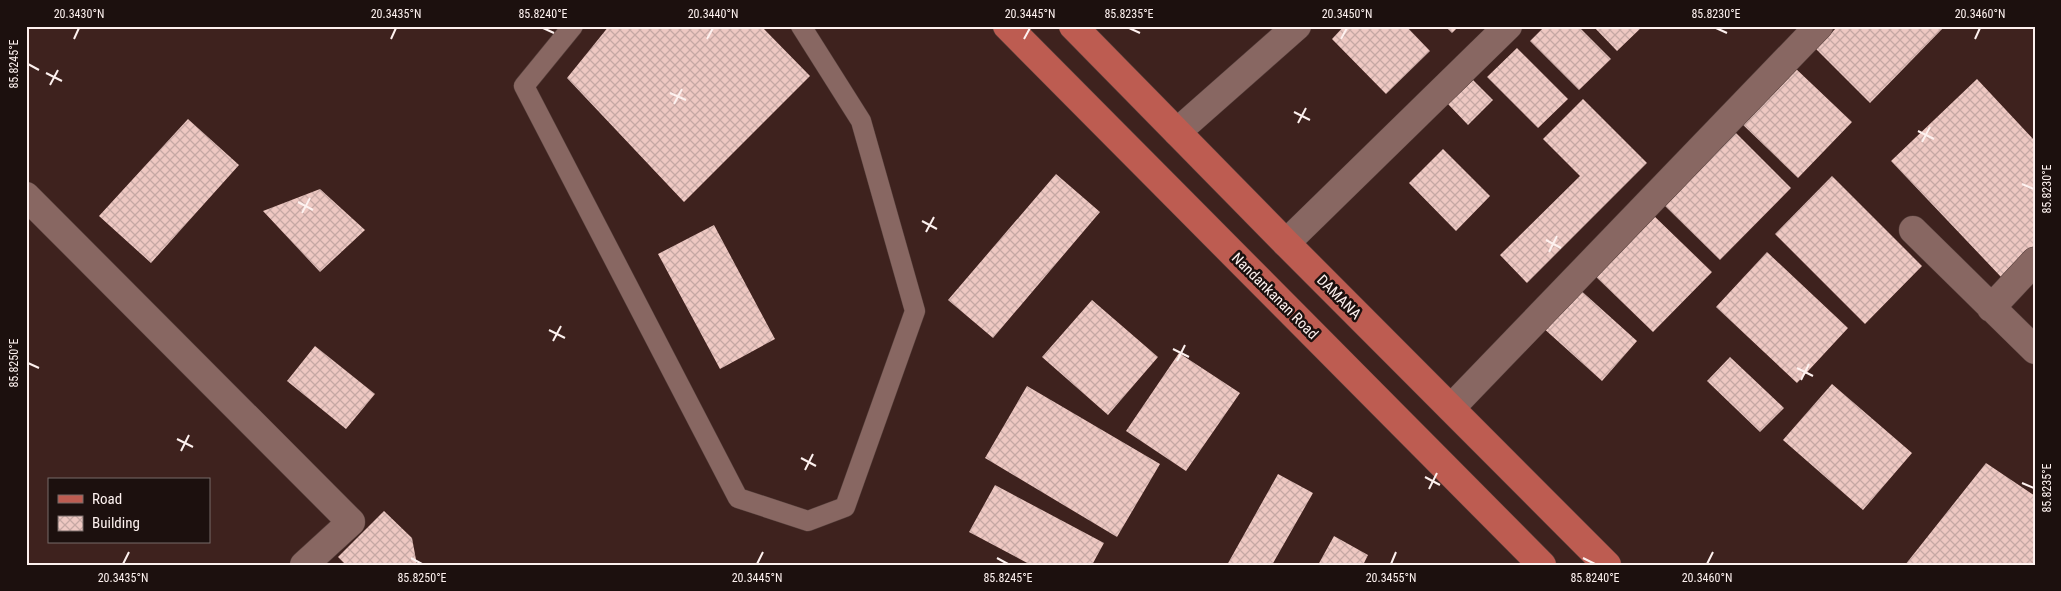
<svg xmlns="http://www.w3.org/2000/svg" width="2061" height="591" font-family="'Roboto Condensed',sans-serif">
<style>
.building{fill:url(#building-cross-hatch)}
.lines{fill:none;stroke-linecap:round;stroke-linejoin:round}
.service-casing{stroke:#543e3a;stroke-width:21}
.minor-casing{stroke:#543e3a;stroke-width:29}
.primary-casing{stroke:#543e3a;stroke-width:29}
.service{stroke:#886762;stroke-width:20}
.minor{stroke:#886762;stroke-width:28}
.primary{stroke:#bd5c51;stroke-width:28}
.ticks{fill:none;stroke:#fdf1ef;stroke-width:2}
.labels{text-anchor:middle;stroke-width:5;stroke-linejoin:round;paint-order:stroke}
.street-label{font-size:15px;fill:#fdf1ef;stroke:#1c100e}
.neatline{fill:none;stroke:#fdf1ef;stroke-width:2}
.ticks-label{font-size:12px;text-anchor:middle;fill:#fdf1ef}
</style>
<defs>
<pattern id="building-cross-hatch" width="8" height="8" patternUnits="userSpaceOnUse" patternTransform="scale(1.25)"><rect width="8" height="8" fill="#eec8c2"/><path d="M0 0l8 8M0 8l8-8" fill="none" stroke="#c6a8a4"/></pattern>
</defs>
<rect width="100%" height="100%" fill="#3e221e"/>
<path class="building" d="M609,26H761L810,76L684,202L567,78Z
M1344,26H1406L1430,51L1386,94L1332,39Z
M1445,26H1459L1452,33Z
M1545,26H1578L1611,59L1579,90L1530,41Z
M1593,26H1643L1617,51Z
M1838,26H1945L1870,103L1816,49Z
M1517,48L1568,99L1538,128L1487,77Z
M1793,66L1852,122L1798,178L1740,122Z
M1977,79L2035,141V247L2002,278L1891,161Z
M1473,80L1493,100L1468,125L1448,104Z
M1583,99L1647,163L1527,283L1500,255L1580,176L1543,139Z
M188,119L239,165L151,263L99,216Z
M1733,130L1791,188L1720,260L1662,203Z
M1443,149L1490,196L1456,231L1409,183Z
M1056,174L1100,212L993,338L948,300Z
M1832,176L1922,266L1865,324L1775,234Z
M320,189L365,230L320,272L263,211Z
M1651,213L1712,272L1653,332L1592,273Z
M714,225L775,339L720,369L658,254Z
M1767,252L1848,328L1797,383L1716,307Z
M1577,287L1637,341L1602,381L1541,326Z
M1092,300L1158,357L1108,415L1042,357Z
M315,346L375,394L346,429L287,381Z
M1179,353L1240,393L1186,471L1126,431Z
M1730,357L1784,408L1760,432L1707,381Z
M1832,384L1912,453L1863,510L1783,440Z
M1027,386L1160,464L1117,537L985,458Z
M1986,463L2035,496V565H1905Z
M1278,474L1313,493L1272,565H1227Z
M995,485L1104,543L1092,565H1031L969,532Z
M384,511L412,538L417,565H346L338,557Z
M1334,536L1368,555L1363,565H1318Z"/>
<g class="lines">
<defs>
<path id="service" d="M573,26L524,86L738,498L808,521L845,507L915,311L861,121L801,26"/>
<path id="minor" d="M1177,132L1297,26
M26,196L351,522L304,565
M1913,230L2035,350
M1286,243L1508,26
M1991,308L2035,261
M1451,408L1819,26"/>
<path id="primary" d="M1007,26L1542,565
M1073,26L1286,243L1607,565"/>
</defs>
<use href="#service" class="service-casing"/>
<use href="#minor" class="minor-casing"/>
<use href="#primary" class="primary-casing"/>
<use href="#service" class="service"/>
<use href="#minor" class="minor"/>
<use href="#primary" class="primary"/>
</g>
<path class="ticks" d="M543,28L554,33M1129,28L1140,33M1716,28L1727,33M74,39L79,28M391,39L396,28M707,39L713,28M1024,39L1030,28M1341,39L1347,28M1975,39L1980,28M28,64L39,70M46,73L62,81M50,85L58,70M670,93L686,100M674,104L682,89M1294,112L1310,120M1298,123L1306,108M1918,131L1934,139M1922,142L1930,127M2022,184L2034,189M298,202L313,210M302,213L310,198M922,221L937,229M926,232L934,217M1546,240L1561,248M1549,252L1557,236M549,330L565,338M553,341L561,326M1173,349L1189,357M1177,361L1185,345M28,363L39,368M1797,368L1813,376M1801,380L1809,364M177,439L193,447M181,451L189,435M801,458L816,466M805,470L813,454M1425,477L1440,485M2022,483L2034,488M1429,489L1437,473M411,558L422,564M997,558L1008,564M1583,558L1595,564M123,564L129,552M757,564L763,552M1391,564L1396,552M1707,564L1713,552"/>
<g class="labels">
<g class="street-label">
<text transform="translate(1275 296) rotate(45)" y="5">Nandankanan Road</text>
<text transform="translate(1339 297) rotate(45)" y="5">DAMANA</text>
</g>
</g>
<rect width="2061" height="591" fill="none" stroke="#1c100e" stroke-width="55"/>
<rect x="48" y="478" width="162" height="65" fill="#1c100e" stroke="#766a68"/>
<rect x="58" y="495" width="25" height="8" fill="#bd5c51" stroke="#766a68"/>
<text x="92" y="504" font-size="15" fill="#fdf1ef">Road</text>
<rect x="58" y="516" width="25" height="15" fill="url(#building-cross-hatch)" stroke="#766a68"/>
<text x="92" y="528" font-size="15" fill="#fdf1ef">Building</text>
<rect x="28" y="28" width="2006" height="536" class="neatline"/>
<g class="ticks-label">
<text x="79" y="18">20.3430°N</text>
<text x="396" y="18">20.3435°N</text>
<text x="543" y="18">85.8240°E</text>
<text x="713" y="18">20.3440°N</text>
<text x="1030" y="18">20.3445°N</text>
<text x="1129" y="18">85.8235°E</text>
<text x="1347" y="18">20.3450°N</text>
<text x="1716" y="18">85.8230°E</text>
<text x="1980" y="18">20.3460°N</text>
<text transform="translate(14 64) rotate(-90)" y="4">85.8245°E</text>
<text transform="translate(2047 189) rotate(-90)" y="4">85.8230°E</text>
<text transform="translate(14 363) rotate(-90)" y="4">85.8250°E</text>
<text transform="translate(2047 488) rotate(-90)" y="4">85.8235°E</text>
<text x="123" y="582">20.3435°N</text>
<text x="422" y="582">85.8250°E</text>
<text x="757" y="582">20.3445°N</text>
<text x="1008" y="582">85.8245°E</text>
<text x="1391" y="582">20.3455°N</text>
<text x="1595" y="582">85.8240°E</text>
<text x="1707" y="582">20.3460°N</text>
</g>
</svg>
